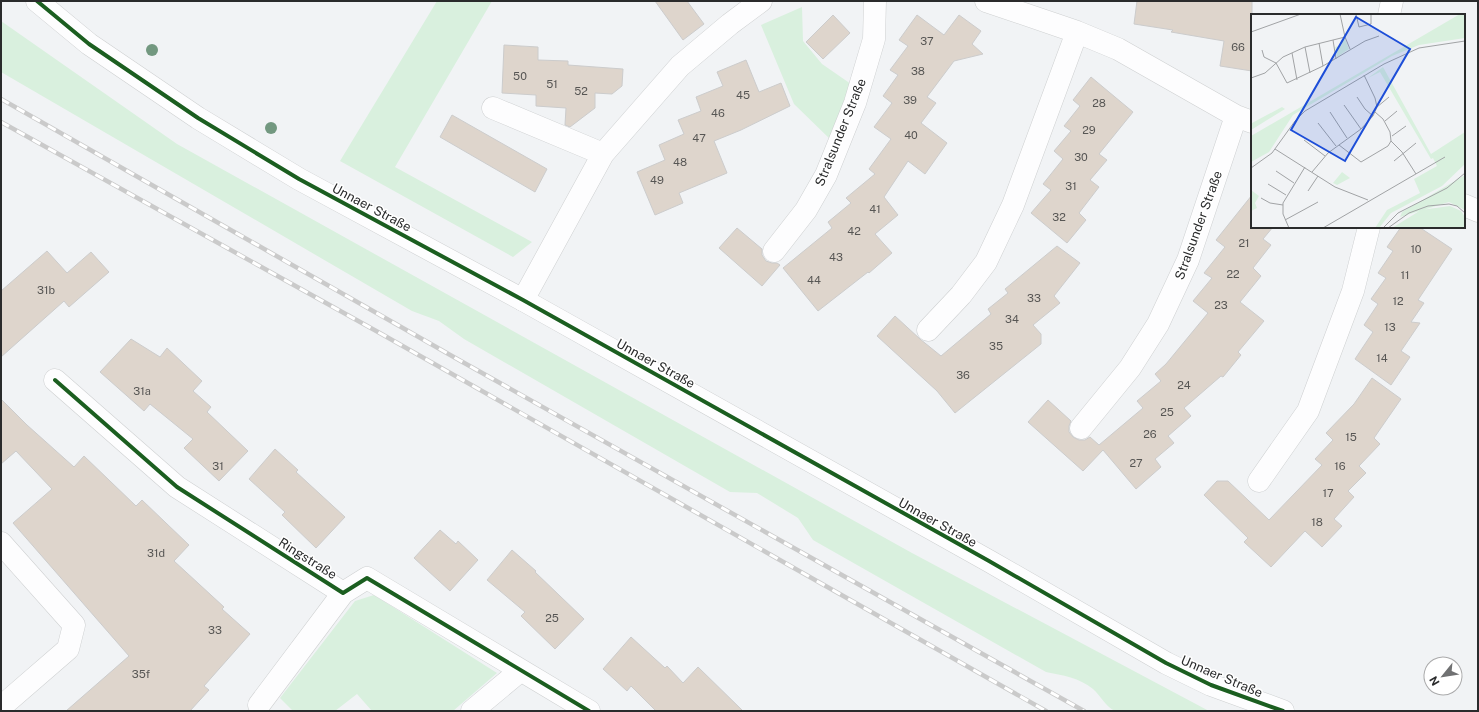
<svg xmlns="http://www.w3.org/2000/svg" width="1479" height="712" font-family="'Public Sans',sans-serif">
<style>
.green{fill:#d9f0de}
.building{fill:#ded5cc;stroke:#ccc}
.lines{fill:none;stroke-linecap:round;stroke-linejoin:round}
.street-casing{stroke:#ced0d1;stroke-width:23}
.secondary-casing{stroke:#ced0d1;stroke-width:23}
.street{stroke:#fdfdfe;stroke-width:22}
.secondary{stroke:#fdfdfe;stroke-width:22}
.rail-casing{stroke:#cacaca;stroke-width:4.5}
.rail{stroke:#fff;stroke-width:3;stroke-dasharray:9;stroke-linecap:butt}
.cycleway-casing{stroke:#fff;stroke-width:6}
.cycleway{stroke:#1b5e20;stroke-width:4}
.tree{fill:#739880}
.labels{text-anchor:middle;stroke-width:3;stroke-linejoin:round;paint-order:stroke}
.number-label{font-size:11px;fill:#575654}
.street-label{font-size:13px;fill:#2a2b2c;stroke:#fff}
.inset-road{fill:none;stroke:#a1a3a5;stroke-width:1}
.view{fill:#1d4ed8;fill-opacity:0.15;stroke:#1d4ed8;stroke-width:2}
.inset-edge{fill:none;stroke:#2a2b2c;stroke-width:2}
</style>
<rect width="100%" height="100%" fill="#f1f3f5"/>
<path class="green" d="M437,1H492L395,167L532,242L513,257L340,161Z
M802,7L803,41L822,64L851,84L832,141L794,104L761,25Z
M1,21L177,144L912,553L1209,711H1115C1105,706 1101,696 1093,689C1080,678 1062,675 1046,672L813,540L798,518L757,493L730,492L464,339L439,321L412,311L1,72Z
M374,595L497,673L453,711H372L357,694L335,711H293L280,698L355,601Z"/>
<path class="building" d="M655,1H687L704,24L683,40Z
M1137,1H1252V71L1220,66L1224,41L1171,32L1173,30L1134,24Z
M833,15L850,33L823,59L806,42Z
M917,15L944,35L959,15L981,31L972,44L983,54L954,61L927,97L936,103L921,123L947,143L925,174L908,161L884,197L898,215L875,234L892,253L869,273L868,272L818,311L783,268L832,228L828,222L851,203L846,198L875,174L869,169L891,139L874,127L892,103L883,96L898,75L890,70L908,46L899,40Z
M504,45L538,47V60L568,61V65L623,69L622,86L612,94L595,93V108L570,127L565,125L566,108L536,106V95L502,93Z
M746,60L759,92L781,83L790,106L741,130L714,141L727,173L679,193L683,203L655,215L637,172L665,160L659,145L684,134L678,120L701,111L696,97L723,86L717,72Z
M1091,77L1133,112L1099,154L1107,160L1090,180L1099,187L1079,213L1086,220L1067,243L1031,213L1051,190L1043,184L1063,159L1054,151L1071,131L1064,126L1080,106L1073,100Z
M452,115L547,169L535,192L440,137Z
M1252,195V227H1273L1263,239L1271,245L1253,268L1261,276L1240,302L1264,321L1238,352L1241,355L1223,377L1221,376L1184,408L1191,416L1168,436L1174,443L1155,459L1161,467L1136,489L1103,450L1083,471L1028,422L1048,400L1071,421L1069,426V432L1073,437L1079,440H1085L1090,437L1099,445L1143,408L1137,401L1161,381L1155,374L1166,364L1208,313L1193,301L1212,278L1204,273L1225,247L1216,240Z
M1401,227H1419L1452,249L1418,300L1424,303L1411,322L1420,323L1401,351L1410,357L1391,385L1355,359L1373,332L1364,325L1378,304L1371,299L1386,278L1378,273L1393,251L1387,247Z
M737,228L762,249V255L766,261L772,263H777L780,265L762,286L719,248Z
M1057,246L1080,263L1054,296L1060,303L1033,325L1041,334V344L955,413L937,391L877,336L895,316L920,339L941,356L991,314L988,309L1008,293L1005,289Z
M47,251L67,273L91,252L109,272L69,307L64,301L1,357V291Z
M131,339L160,357L167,348L202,381L193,391L211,407L207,412L248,451L219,481L184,448L193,439L150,404L144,411L100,372Z
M1372,378L1401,399L1374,438L1380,444L1359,466L1366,473L1348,491L1354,497L1334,519L1342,526L1322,547L1305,531L1271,567L1244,542L1248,538L1204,495L1217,481H1228L1269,520L1322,465L1315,459L1333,440L1326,433L1354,404Z
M1,399L27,425L74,467L84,456L136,506L142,500L189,545L174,561L224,607L222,609L250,634L204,686L209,690L190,711H66L129,656L13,523L52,489L16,451L1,464Z
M275,449L298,470L296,472L345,517L316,548L282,515L285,512L249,479Z
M440,530L456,544L458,541L478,560L450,591L414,558Z
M512,550L536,571L535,572L584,619L555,649L521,616L525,612L487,580Z
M631,637L665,668L667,666L683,683L698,667L743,711H656L631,686L627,691L603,669Z"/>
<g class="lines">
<defs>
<path id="street" d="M986,1L1077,32L1118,49L1236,116L1252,122
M1389,15L1392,1
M493,108L603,154
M1464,205L1478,211
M774,251L806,210L826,175L855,103L874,39L875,1
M523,300L603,154L680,66L730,24L761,1
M928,330L961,295L986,262L1013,205L1077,32
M55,380L177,487L343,593L367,578L589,711
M1081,428L1130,368L1158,324L1188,260L1236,116
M1259,481L1308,411L1353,291L1369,227
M1,543L74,625L68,649L1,707
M259,705L343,593
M472,711L520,671"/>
<path id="secondary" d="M37,1L89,44L198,118L299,179L523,300L989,561L1166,663L1211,685L1283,711"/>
</defs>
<use href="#street" class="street-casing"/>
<use href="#secondary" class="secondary-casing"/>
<use href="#street" class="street"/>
<use href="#secondary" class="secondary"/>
<defs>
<path id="rail" d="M1,99L459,360L1084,711
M1,122L378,332L1046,711"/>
</defs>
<use href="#rail" class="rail-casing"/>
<use href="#rail" class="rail"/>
<defs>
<path id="cycleway" d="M37,1L89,44L198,118L299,179L523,300L989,561L1166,663L1211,685L1283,711
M55,380L177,487L343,593L367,578L589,711"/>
</defs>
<use href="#cycleway" class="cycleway-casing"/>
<use href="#cycleway" class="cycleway"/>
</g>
<g class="tree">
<circle cx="152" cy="50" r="6"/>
<circle cx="271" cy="128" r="6"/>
</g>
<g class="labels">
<g class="number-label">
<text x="927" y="45">37</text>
<text x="1238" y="51">66</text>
<text x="918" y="75">38</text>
<text x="520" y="80">50</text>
<text x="552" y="88">51</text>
<text x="581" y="95">52</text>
<text x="743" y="99">45</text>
<text x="910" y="104">39</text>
<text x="1099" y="107">28</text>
<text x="718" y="117">46</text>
<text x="1089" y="134">29</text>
<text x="911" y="139">40</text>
<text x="699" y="142">47</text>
<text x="1081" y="161">30</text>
<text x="680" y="166">48</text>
<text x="657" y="184">49</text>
<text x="1071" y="190">31</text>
<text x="875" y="213">41</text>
<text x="1059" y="221">32</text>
<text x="854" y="235">42</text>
<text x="1244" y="247">21</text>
<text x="1416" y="253">10</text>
<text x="836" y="261">43</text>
<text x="1233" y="278">22</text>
<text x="1405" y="279">11</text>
<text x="814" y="284">44</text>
<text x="46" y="294">31b</text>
<text x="1034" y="302">33</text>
<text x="1398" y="305">12</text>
<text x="1221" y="309">23</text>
<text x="1012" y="323">34</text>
<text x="1390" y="331">13</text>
<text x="996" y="350">35</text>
<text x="1382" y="362">14</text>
<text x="963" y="379">36</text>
<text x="1184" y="389">24</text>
<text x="142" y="395">31a</text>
<text x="1167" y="416">25</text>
<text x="1150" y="438">26</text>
<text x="1351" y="441">15</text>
<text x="1136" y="467">27</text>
<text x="218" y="470">31</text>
<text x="1340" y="470">16</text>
<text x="1328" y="497">17</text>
<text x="1317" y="526">18</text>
<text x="156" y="557">31d</text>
<text x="552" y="622">25</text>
<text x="215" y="634">33</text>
<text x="141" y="678">35f</text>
</g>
<g class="street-label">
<text transform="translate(840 132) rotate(-68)" y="5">Stralsunder Straße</text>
<text transform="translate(372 207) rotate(28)" y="5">Unnaer Straße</text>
<text transform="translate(1198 225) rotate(-70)" y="5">Stralsunder Straße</text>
<text transform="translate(656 363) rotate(29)" y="5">Unnaer Straße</text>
<text transform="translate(938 522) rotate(29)" y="5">Unnaer Straße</text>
<text transform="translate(308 558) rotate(32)" y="5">Ringstraße</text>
<text transform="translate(1222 676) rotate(23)" y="5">Unnaer Straße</text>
</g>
</g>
<g transform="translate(1251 14)">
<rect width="214" height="214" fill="#f1f3f5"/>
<path d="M209,0H214V24L168,31L141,42L42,101L18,138L0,148V122ZM94,25L98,35L86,43L84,33L91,31L90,26ZM132,53L180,140L214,118V150L191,172L140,199L128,214H124L136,196L169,179L163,165L186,152L182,144L180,145L129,58L117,64ZM31,93L34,95L0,116V105L1,109ZM91,158L99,164L86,171L82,169ZM214,161V196L198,188L149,203L151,198ZM0,176L8,182L4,189L6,194L0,197ZM199,192L210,197L214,203V214H141L170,196Z" fill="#d9f0de"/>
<path class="inset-road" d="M105,0L108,13L120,10V0M0,18L50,0M94,23L99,35M82,26L85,45M68,29L72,52M54,33L59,59M11,36L13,43L25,49L36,69L72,52L114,27L128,22M41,39L46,66M0,64L14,59L32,43L54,33L94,23L89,0M106,83L114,95L122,102M93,91L110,115M126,93L138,83M79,98L96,124M134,107L146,97M67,109L85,132M141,122L155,112M53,126L74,142M140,127L151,138L165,160M88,131L110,148L137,132L140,127L139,118L132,105L124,98M24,135L84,173L117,186M143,147L165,129M0,154L21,139L44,107L54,97L133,50L168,34L214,27M25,157L43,169M61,158L77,139L110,115L122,102L126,93L124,84L113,61M17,170L35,181M57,177L67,162M10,184L19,189L32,191M34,206L67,188M38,214L32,200V189L54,153M72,214L194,143M132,214L147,199L196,174L214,159M137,214L158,199L177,192L198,190L206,192L214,199"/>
<path class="view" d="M105,3L159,35L94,147L40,116Z"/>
<rect width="214" height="214" class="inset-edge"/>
</g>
<rect width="1479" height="712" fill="none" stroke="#2a2b2c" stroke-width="4"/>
<g transform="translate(1443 676) rotate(240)"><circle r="19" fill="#ffffff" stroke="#aaaaab"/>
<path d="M0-3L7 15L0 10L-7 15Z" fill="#707172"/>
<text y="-6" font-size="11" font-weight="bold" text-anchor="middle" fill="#2a2b2c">N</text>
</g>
</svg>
